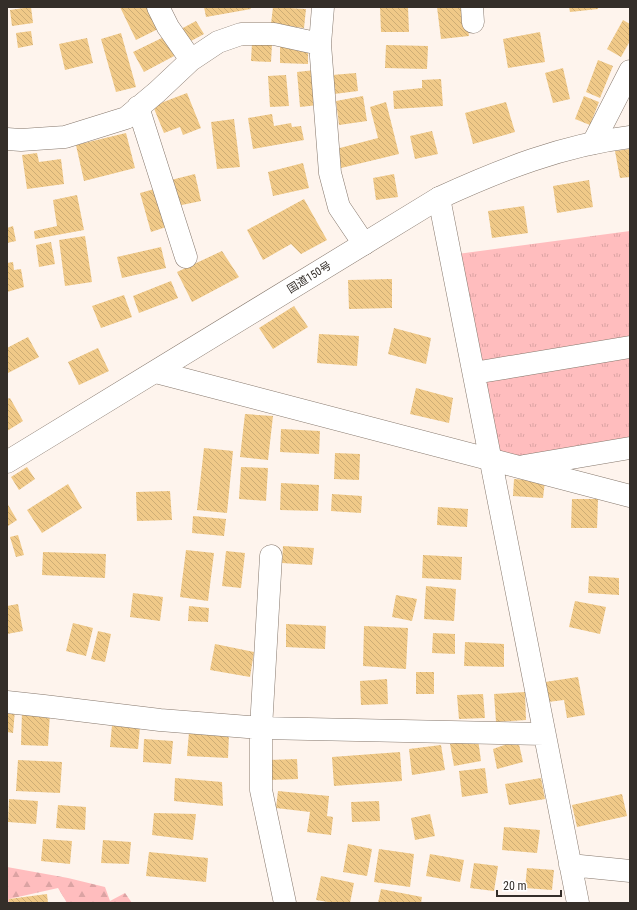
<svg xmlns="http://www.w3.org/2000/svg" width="637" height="910" font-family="'Roboto Condensed','Noto Sans JP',sans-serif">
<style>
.grass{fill:url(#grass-tufts)}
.forest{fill:url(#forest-firs)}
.building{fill:url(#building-back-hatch)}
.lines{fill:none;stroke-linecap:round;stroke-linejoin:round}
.minor-casing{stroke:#86786d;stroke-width:23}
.highway-casing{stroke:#86786d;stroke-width:23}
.minor{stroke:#fff;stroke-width:22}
.highway{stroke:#fff;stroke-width:22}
.labels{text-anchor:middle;stroke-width:3.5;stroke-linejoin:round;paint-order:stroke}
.street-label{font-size:11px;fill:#342e29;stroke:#fff}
</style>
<defs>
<pattern id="grass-tufts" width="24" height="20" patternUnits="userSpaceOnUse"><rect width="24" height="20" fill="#ffbdbe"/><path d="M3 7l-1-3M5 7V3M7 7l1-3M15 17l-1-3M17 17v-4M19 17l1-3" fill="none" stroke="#dba3a3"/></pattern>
<pattern id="forest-firs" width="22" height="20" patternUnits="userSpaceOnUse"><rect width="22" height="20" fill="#ffbdbe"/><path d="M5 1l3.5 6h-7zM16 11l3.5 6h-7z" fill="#dba3a3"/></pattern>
<pattern id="building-back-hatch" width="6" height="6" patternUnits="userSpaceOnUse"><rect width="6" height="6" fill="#f0c988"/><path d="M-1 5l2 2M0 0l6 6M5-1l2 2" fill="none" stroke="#cead75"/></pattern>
</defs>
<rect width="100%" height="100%" fill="#fef4ed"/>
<path class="grass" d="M630,231V448L490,460L450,255Z"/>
<path class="forest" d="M7,867L68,878L105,887L110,901L125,893L132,903H67L58,888L9,899V903H7Z"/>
<path class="building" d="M31,7L33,23L12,26L10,10Z
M120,7H149L160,28L136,40Z
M204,7H250L251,9L206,17Z
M273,7L306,9L304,28L271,24Z
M380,7H408L409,32H381Z
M437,7H465L469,36L441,39Z
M569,7H598V9L570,12Z
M623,20L630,24V41L621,57L607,49Z
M196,21L204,34L189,42L181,29Z
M31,31L33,45L18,48L16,33Z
M540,32L545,62L508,68L503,39Z
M121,33L136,87L116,92L101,39Z
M166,36L176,55L144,72L133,52Z
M87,38L93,63L65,70L59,44Z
M252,43L272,44L271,62L251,61Z
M280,45H308V64L280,63Z
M386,45L428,46L427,69L385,68Z
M598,60L613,66L600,98L586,92Z
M563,68L570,99L553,103L545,73Z
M315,70L318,105L300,107L297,72Z
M356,73L358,91L334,94L332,75Z
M286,75L289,106L270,107L268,76Z
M441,79L443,106L394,109L393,91L422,88V80Z
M187,93L201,128L183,135L180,127L164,133L153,106Z
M363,96L367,121L339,125L336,101Z
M584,96L599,102L590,125L575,119Z
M386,102L399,154L341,168L336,149L378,138L370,107Z
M506,102L515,132L473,144L465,113Z
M272,114L274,126L291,123L292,127L301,126L304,140L253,149L248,118Z
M234,119L240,167L217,169L211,122Z
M432,131L438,154L415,159L410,136Z
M126,133L135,168L84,181L76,145Z
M630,149V177L620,178L615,151Z
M37,153L39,162L61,159L64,184L27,189L22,155Z
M303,163L309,188L273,196L268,172Z
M195,174L201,201L177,206L171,180Z
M394,174L398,197L376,200L373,178Z
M589,180L593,207L557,213L553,186Z
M158,188L169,226L151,232L140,193Z
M77,195L84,230L35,239L34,231L57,226L53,200Z
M304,199L327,240L301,254L291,244L263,260L247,230Z
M524,206L528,233L492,238L488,211Z
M13,226L16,241L7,243V228Z
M85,236L92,282L65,286L59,240Z
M51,242L55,264L39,267L36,245Z
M161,247L166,268L122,278L117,257Z
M222,251L239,277L192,302L177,272Z
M13,262L14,270L21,269L24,287L7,292V263Z
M392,279V308L349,309L348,280Z
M171,281L178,298L139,313L133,296Z
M124,295L132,317L101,328L92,306Z
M294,306L308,327L273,349L259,328Z
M394,328L431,338L426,364L388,354Z
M319,334L359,336L357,366L317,363Z
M28,337L39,357L8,373L7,371V348Z
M98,348L109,371L79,385L68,362Z
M416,388L453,398L449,423L410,414Z
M10,398L23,421L7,431V399Z
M245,414L273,416L268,460L240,457Z
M281,429L320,431L319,454L280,452Z
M204,448L233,451L227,513L197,510Z
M335,453L360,454L359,480L334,479Z
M27,467L35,479L19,490L11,477Z
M241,467L268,468L266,501L239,499Z
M514,479L545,481L543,498L513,496Z
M281,483L319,485L318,511L280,510Z
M68,484L82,508L42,533L27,510Z
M170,491L172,520L137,521L136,492Z
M332,494L362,496L361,513L331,511Z
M572,499H598L597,528H571Z
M7,503L17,520L8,526L7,524Z
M438,507L468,509L467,527L437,525Z
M193,516L226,519L224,536L192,533Z
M18,535L24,555L16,557L10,537Z
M283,546L314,548L312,565L282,563Z
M186,550L214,553L208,601L180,597Z
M226,551L245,553L241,588L222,586Z
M43,552L106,554L105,578L42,575Z
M423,555L462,557L461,580L422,578Z
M589,576L619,578V595L588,593Z
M426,586L456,589L454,621L424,619Z
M133,593L163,597L160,621L130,617Z
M396,595L417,599L412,621L392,617Z
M575,601L606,607L600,634L569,627Z
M18,604L23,631L7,634V606Z
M189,606L209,608L208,622L188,621Z
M73,623L93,628L86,656L66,651Z
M286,624L326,626L325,649L286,647Z
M364,626L408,628L406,669L363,666Z
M98,631L111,634L105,662L91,659Z
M433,633L455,634V654L432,653Z
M465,642L504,644V667L464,666Z
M215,644L254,652L250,677L210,670Z
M416,672H434V694H416Z
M578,677L585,715L567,718L564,700L548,702L545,682Z
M387,679L388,704L361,705L360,681Z
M525,692L526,720L496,722L494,694Z
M483,694L485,718L459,719L457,695Z
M7,710H15L13,733L7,732Z
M22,711L50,713L48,746L21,745Z
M112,725L140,727L138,749L110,747Z
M189,732L229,734L228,758L187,756Z
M144,739L173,741L171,764L143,762Z
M478,739L481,761L454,766L450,744Z
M518,740L523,762L497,769L493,749Z
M441,745L445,770L412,775L409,749Z
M400,752L402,781L334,786L332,757Z
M297,759L298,779L269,780L268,760Z
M18,760L62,762L60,793L16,791Z
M485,768L488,793L462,797L459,771Z
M175,778L222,782L223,806L174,801Z
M541,778L545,799L509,805L505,784Z
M278,791L329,796L327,816L333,817L331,835L307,832L310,812L276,808Z
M622,794L627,816L577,827L572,805Z
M9,799L38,801L36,824L8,822Z
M379,801L380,821L352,822L351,802Z
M58,805L86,807L85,830L56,828Z
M154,813L196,814L193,840L152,835Z
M430,814L435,836L415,840L411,818Z
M504,827L540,830L537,853L502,850Z
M43,839L72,841L70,864L41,861Z
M103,840L131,842L129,864L101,863Z
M348,844L372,849L367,876L343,872Z
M379,849L414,854L410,887L374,882Z
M149,852L208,858L206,882L146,876Z
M430,854L464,860L460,882L426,876Z
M474,863L498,866L494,891L470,888Z
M527,868L554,870L552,890L525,888Z
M321,876L354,883L350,903H334L316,900Z
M381,889L422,897L421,903H378Z
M47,894L48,903H9V899Z"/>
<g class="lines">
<defs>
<path id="minor" d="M158,7L168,27L191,60
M323,7L320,44L330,173L339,207L364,244
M472,7L473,22
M138,107L186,257
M7,139L21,140L65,137L126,118L157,92L191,60L218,42L241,34H274L320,44
M593,143L630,71
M439,198L578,903
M156,372L630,496
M474,373L630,347
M524,466L630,448
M271,556L261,728V790L285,903
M7,702L44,706L160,720L261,728L544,734
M570,865L630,871"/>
<path id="highway" d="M7,462L439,198C500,170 563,145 630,137"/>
</defs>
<use href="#minor" class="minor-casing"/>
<use href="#highway" class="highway-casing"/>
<use href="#minor" class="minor"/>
<use href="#highway" class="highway"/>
</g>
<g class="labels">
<g class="street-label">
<text transform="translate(309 277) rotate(-32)" y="4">国道150号</text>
</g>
</g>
<rect width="637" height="910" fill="none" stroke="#342e29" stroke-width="16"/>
<path d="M497 890v6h64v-6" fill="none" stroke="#342e29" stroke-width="2"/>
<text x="503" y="890" font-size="12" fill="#342e29" stroke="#ffffff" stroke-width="3" paint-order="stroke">20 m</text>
</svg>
